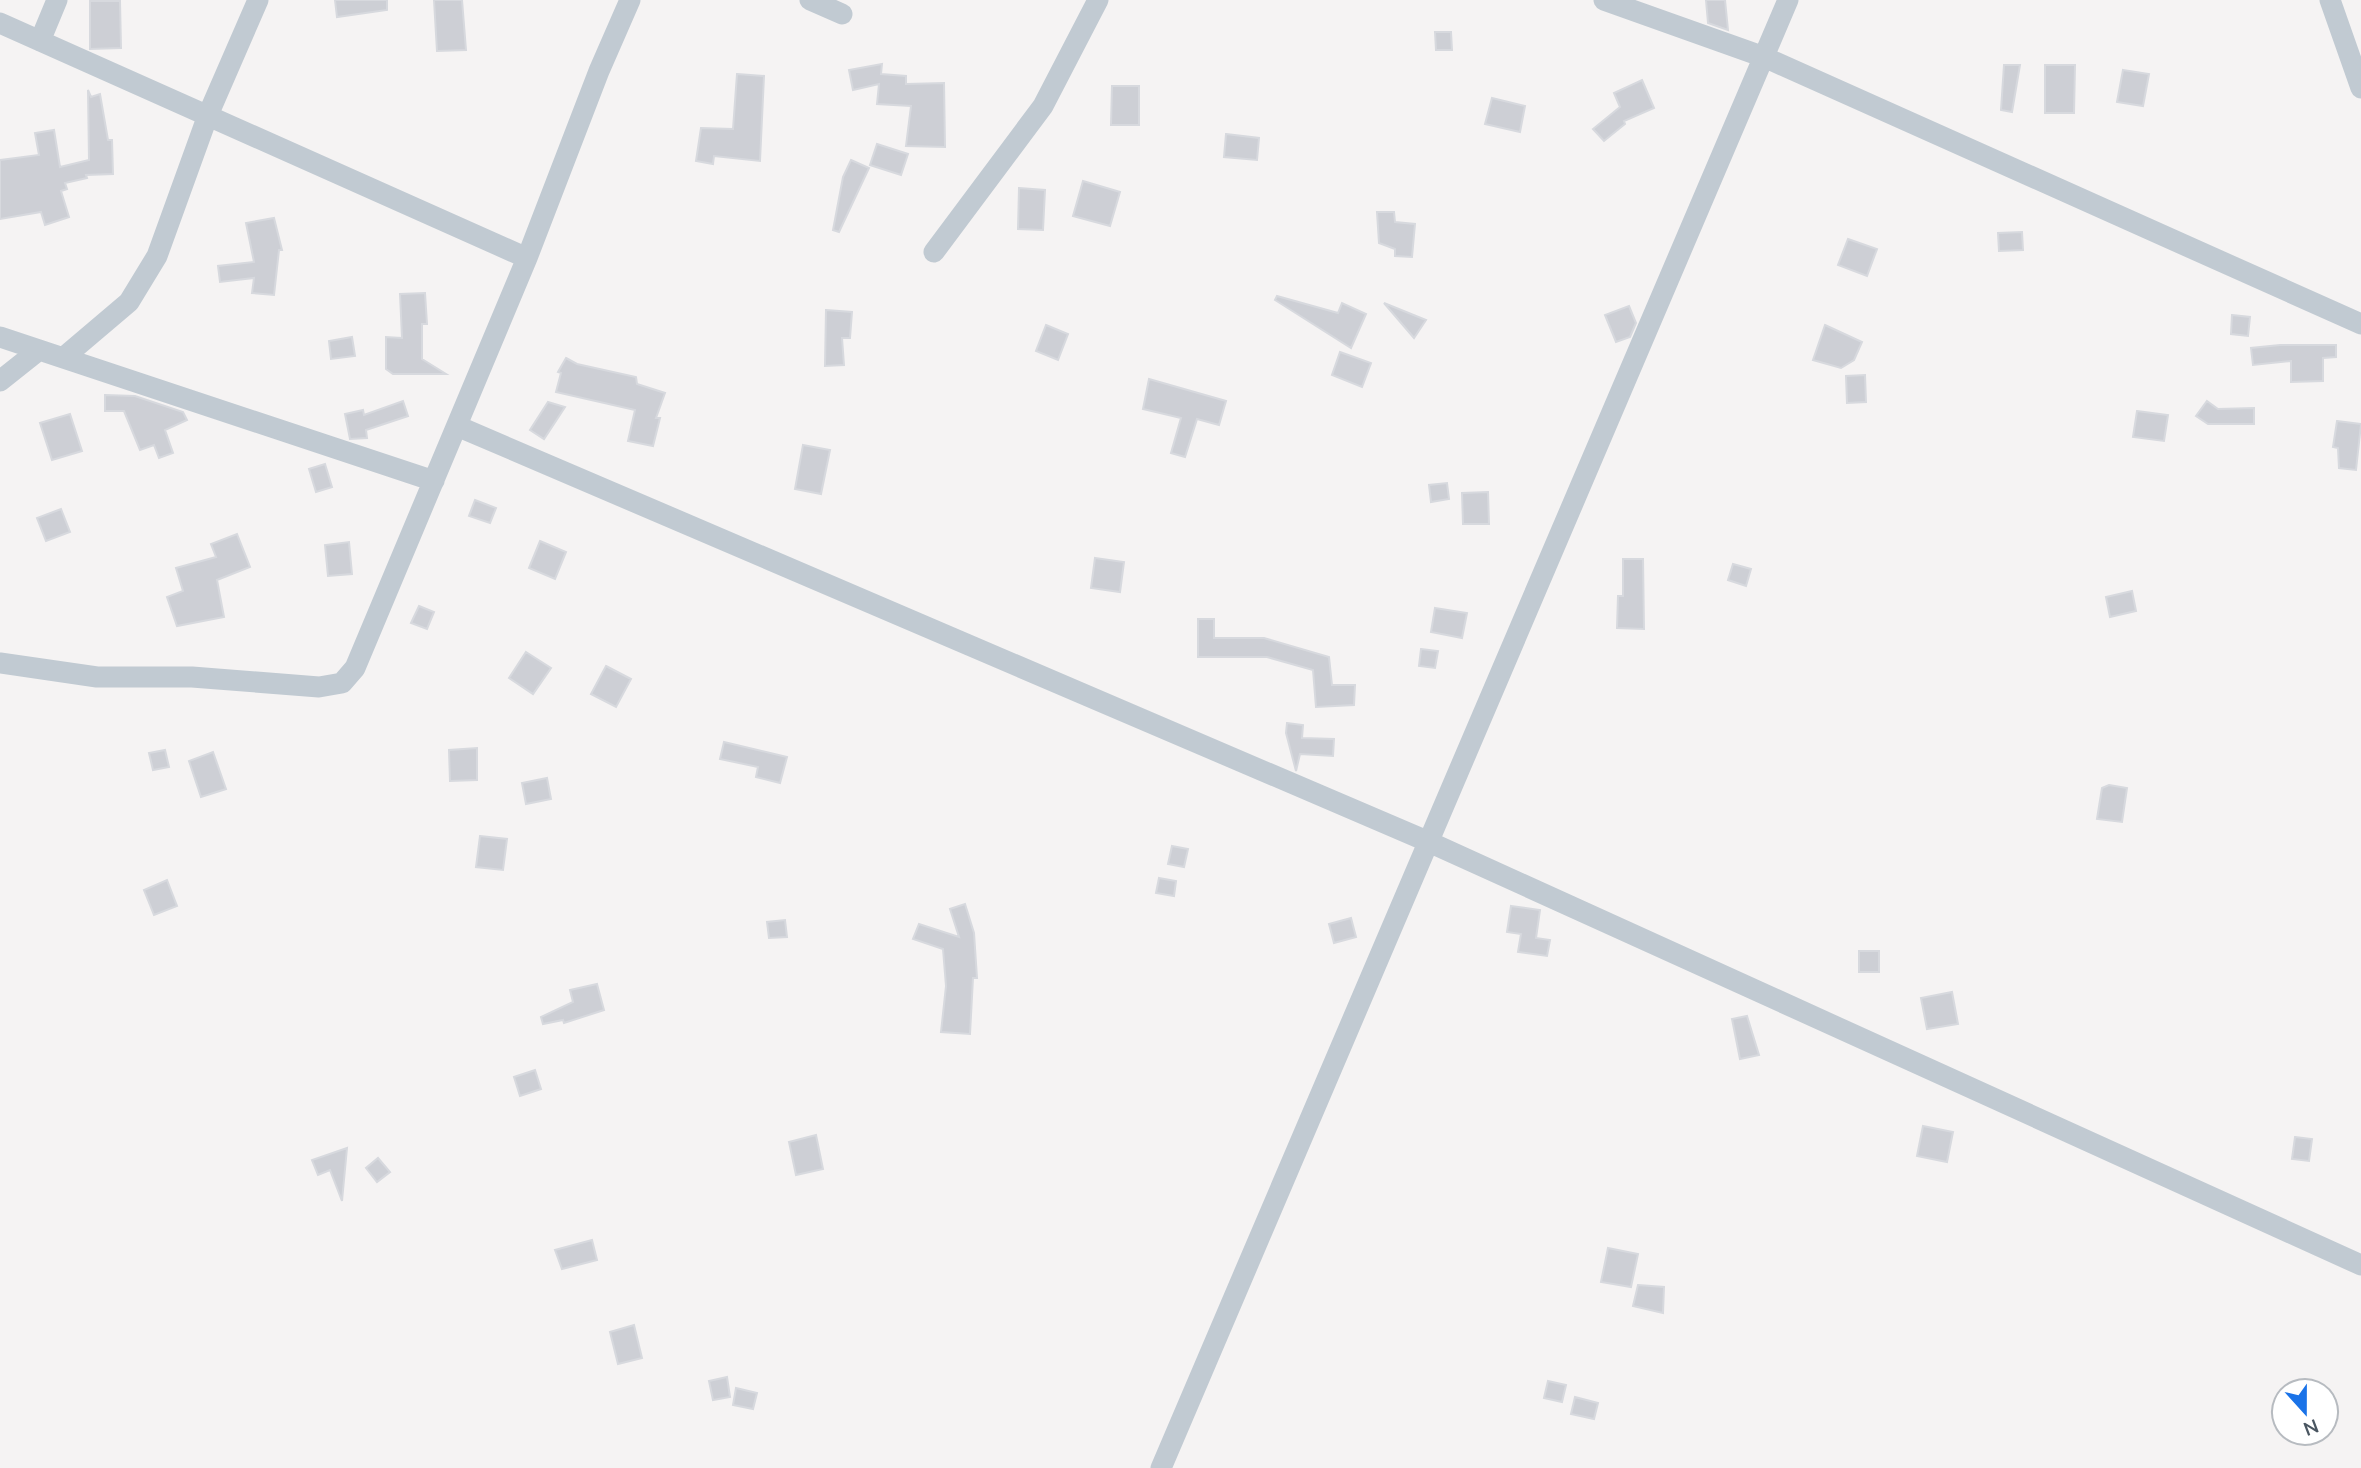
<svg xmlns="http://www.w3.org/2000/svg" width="2361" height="1468" font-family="'Nunito Sans',sans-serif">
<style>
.building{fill:#cdcfd5;stroke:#d7d9de;stroke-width:2}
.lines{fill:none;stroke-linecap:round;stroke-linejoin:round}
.minor{stroke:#c1cad2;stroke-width:21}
</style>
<rect width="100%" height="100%" fill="#f5f3f3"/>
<path class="building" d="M335,0H387V10L337,17Z
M434,0H462L466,50L437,51Z
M1706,0H1725L1728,30L1708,23Z
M90,1H120L121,48L90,49Z
M1435,32H1451L1452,50H1436Z
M882,64L881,74L906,76V84L944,83L945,147L906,146L911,106L877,104L879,84L853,90L849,70Z
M2004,65H2020L2012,112L2001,110Z
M2045,65H2075L2074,113H2045Z
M2123,70L2149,74L2143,106L2117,102Z
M737,74L764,76L760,161L714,156L713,164L696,161L701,128L733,129Z
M1642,80L1654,108L1624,121L1625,124L1604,141L1593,129L1620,107L1614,93Z
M1112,86H1139V125H1111Z
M88,90L91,97L100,94L108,140H112L113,174L86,175L87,178L65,183L67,189L61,191L69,217L45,225L41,212L0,219V160L39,155L35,133L54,130L60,167L89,160Z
M1492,98L1525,106L1520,132L1485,124Z
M1226,134L1259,138L1257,160L1224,157Z
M877,144L908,154L901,175L870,165Z
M851,160L869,168L839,232L833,230L843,177Z
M1083,181L1120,192L1110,226L1073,216Z
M1019,188L1045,190L1043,230L1018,229Z
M1377,212H1394L1395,222L1415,224L1412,257L1395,256V249L1379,243Z
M274,218L282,250H279L274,295L252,293L254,278L220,282L218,266L254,262L246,223Z
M2022,232L2023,250L1999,251L1998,233Z
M1848,239L1877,249L1867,276L1838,265Z
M425,293L427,324H422V359L446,374H393L386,369V337L402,338L400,294Z
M1277,296L1338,313L1342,303L1366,314L1351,348L1275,300Z
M1384,303L1426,320L1414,338Z
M1629,306L1636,323L1630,337L1616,342L1605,315Z
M826,310L852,312L850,338H842L844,365L825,366Z
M2232,315L2250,317L2248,336L2231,334Z
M1046,325L1068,334L1058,360L1036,351Z
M1825,325L1862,342L1854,360L1841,368L1813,360Z
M352,337L355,356L331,359L329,341Z
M2280,345H2336V357L2323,358V381L2291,382V361L2253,365L2251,348Z
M1340,352L1371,363L1362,387L1332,375Z
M566,358L577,364L636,377L637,384L665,393L656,418H660L653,446L628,441L635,410L556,392L561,373L558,372Z
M1865,375L1866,402L1847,403L1846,376Z
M1149,379L1226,401L1219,425L1197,419L1185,457L1171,453L1181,418L1143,409Z
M105,395L135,396L183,412L187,420L165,430L173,453L159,458L154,445L140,450L124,411H105Z
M403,401L408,416L366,430L367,438L350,439L345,414L363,410L364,415Z
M2207,401L2218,409L2254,408V424H2208L2196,416Z
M548,402L565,407L544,439L530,430Z
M2137,411L2168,415L2164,441L2133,437Z
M70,414L82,451L52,460L40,423Z
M2337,421L2361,424L2356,470L2339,468L2338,448L2333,447Z
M803,445L830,450L821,494L795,489Z
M325,464L332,487L316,492L309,469Z
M1447,483L1449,499L1431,502L1429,485Z
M1488,492L1489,524H1463L1462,493Z
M475,500L496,508L490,523L469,516Z
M61,509L70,532L46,541L37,518Z
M237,534L250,567L217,580L224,617L177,626L167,597L183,591L176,568L216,557L211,544Z
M540,541L566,552L555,579L529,568Z
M349,542L352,574L328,576L325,545Z
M1095,558L1124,562L1120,592L1091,588Z
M1623,559H1643L1644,629L1617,628L1618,596H1623Z
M1733,564L1751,569L1746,586L1728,580Z
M2132,591L2136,611L2110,617L2106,597Z
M419,606L434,612L427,629L411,623Z
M1435,608L1467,613L1462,638L1431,632Z
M1198,619H1214V638H1264L1329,657L1332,685H1355L1354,705L1316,707L1313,670L1267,657H1198Z
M1421,649L1438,651L1435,668L1419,666Z
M526,652L551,668L533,694L509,678Z
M606,666L631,679L616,707L591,694Z
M1287,723L1303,725L1302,738L1334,739L1333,756L1300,754L1296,771L1286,733Z
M724,742L787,757L780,783L756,777L758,767L720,759Z
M477,748V780L450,781L449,750Z
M165,750L169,767L153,770L149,753Z
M213,752L226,789L201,797L189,761Z
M547,778L551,799L526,804L522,783Z
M2109,785L2127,788L2122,822L2097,819L2102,788Z
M480,836L507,839L503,870L476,867Z
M1172,846L1188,849L1184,867L1168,864Z
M1159,878L1176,881L1174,896L1156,893Z
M167,880L177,906L154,915L144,890Z
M965,904L974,933L977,978H973L970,1034L941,1032L946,986L943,949L913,939L919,924L959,937L950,909Z
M1511,906L1540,910L1536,938L1550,940L1547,956L1518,952L1521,934L1507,932Z
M1351,918L1356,937L1334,943L1329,924Z
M785,920L787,937L769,938L767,922Z
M1859,951H1879V972H1859Z
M597,984L604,1010L564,1023L563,1020L543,1024L541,1017L573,1002L570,990Z
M1952,992L1958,1024L1927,1029L1921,998Z
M1747,1016L1759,1055L1740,1059L1732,1019Z
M535,1070L541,1089L520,1096L514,1077Z
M1923,1126L1953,1132L1947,1162L1917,1156Z
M816,1135L823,1169L796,1175L789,1142Z
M2295,1137L2312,1139L2309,1161L2292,1159Z
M347,1148L342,1201L330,1170L318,1175L312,1160Z
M378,1158L390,1172L377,1182L366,1168Z
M592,1240L597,1260L562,1269L555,1250Z
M1608,1248L1638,1254L1631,1287L1601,1282Z
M1638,1285L1664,1287L1663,1313L1633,1306Z
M634,1325L642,1358L618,1364L610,1332Z
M727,1377L730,1397L713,1400L709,1381Z
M1548,1381L1566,1385L1562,1402L1544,1398Z
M736,1388L757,1393L753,1409L733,1405Z
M1575,1397L1598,1403L1594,1419L1571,1414Z"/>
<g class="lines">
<path class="minor" d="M810,0L842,14
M1604,0L1764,57L2361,324
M2330,0L2361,88
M0,23L527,258
M40,41L57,0
M934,252L1043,106L1098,0
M0,337L434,481
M63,358L129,302L157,256L208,115L258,0
M0,381L39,350
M457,426L1429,842L2361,1265
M0,663L97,677H192L319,687L342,683L355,668L527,258L599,71L630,0
M1161,1468L1788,0"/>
</g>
<g transform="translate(2305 1412) rotate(159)"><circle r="33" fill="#ffffff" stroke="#b7bbc0" stroke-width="2"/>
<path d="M0-5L12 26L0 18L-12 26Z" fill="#1a73e8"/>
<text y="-10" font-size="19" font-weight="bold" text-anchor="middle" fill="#4a5661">N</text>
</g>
</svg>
